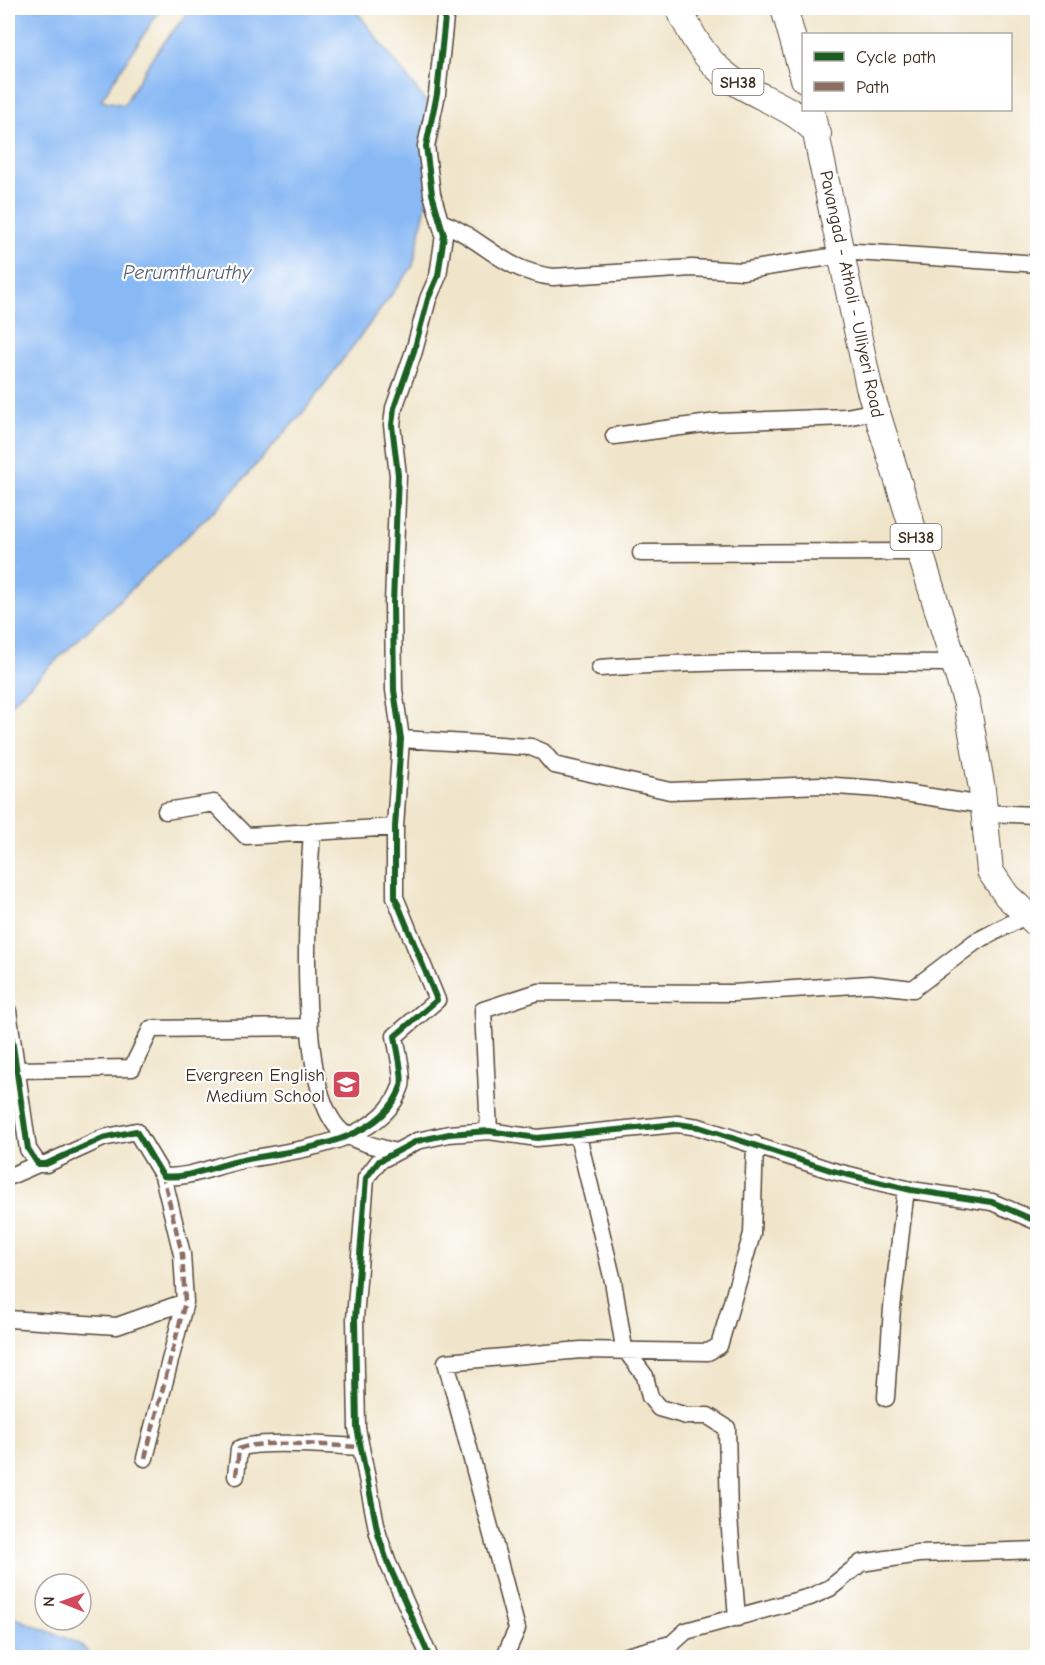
<svg xmlns="http://www.w3.org/2000/svg" width="1045" height="1665" font-family="'Comic Neue',sans-serif">
<style>
.water{fill:#89b9f4;stroke:#627289;stroke-width:1.5}
.lines{fill:none;stroke-linecap:round;stroke-linejoin:round}
.street-casing{stroke:#564638;stroke-width:19}
.primary-casing{stroke:#564638;stroke-width:28}
.street{stroke:#fff;stroke-width:16}
.primary{stroke:#fff;stroke-width:26}
.quiet{stroke:#8d6e63;stroke-width:4.5;stroke-dasharray:9 4.5;stroke-linecap:butt}
.cycleway-casing{stroke:#fff;stroke-width:10}
.cycleway{stroke:#1b5e20;stroke-width:6}
.labels{text-anchor:middle;stroke-width:4.5;stroke-linejoin:round;paint-order:stroke}
.shield{fill:#fff;stroke:#766a62;stroke-width:1.5}
.shield-label{font-size:16px;font-weight:bold;fill:#3b2a1e}
.street-label{font-size:18px;fill:#3b2a1e;stroke:#fff}
.poi-label{font-size:18px;fill:#3b2a1e;stroke:#fff;text-anchor:end}
.water-label{font-size:20px;font-style:italic;fill:#565c69;stroke:#fff}
</style>
<rect width="100%" height="100%" fill="#fff"/>
<filter id="ink" filterUnits="userSpaceOnUse"><feTurbulence type="fractalNoise" baseFrequency=".0167" numOctaves="2"/><feDisplacementMap in="SourceGraphic" scale="12" xChannelSelector="R" yChannelSelector="G"/><feConvolveMatrix kernelMatrix="1 2 1 2 8 2 1 2 1" color-interpolation-filters="sRGB"/></filter>
<filter id="wash" filterUnits="userSpaceOnUse"><feTurbulence type="fractalNoise" baseFrequency=".008" numOctaves="4" result="noise"/><feDisplacementMap in="SourceGraphic" scale="24" xChannelSelector="R" yChannelSelector="G"/><feGaussianBlur stdDeviation="1.35" result="paint"/><feColorMatrix in="noise" values="0 0 0 0 0 0 0 0 0 0 0 0 0 0 0 0 0 1.4 0 .05"/><feComposite in="paint" operator="in"/></filter>
<g filter="url(#wash)">
<rect width="100%" height="100%" fill="#f0e5ca"/>
<path class="water" d="M8,8H161L101,100L124,105L152,58L191,8H354L443,124L413,266L305,410L222,503L8,706Z
M8,1615L77,1643L94,1657H8Z"/>
</g>
<g filter="url(#ink)">
<g class="lines">
<defs>
<path id="street" d="M441,222C483,238 502,271 553,277L692,268L742,271L842,255
M841,251L1038,264
M614,436L717,422L846,417L877,411
M641,553L920,552
M600,668C719,659 836,662 954,663
M401,739L531,747L543,752L554,765L670,791L821,785L879,789L983,805
M166,811L214,803L246,836L395,827
M984,813L1038,815
M312,831C308,893 294,1088 341,1131C354,1142 379,1147 396,1152
M8,1011L28,1149L38,1164H46L103,1138L136,1131L163,1176C186,1180 219,1164 243,1160C293,1150 383,1144 401,1086C404,1077 397,1048 395,1036L437,1000L395,897V827L401,739L394,690L393,603L398,475L392,425L394,408L414,351L428,299L438,276L444,235L432,194L426,146L437,94L446,8
M16,1070L132,1068L151,1029L309,1027
M489,1131L483,1010L538,992L733,993L870,984L913,989L975,942L1027,915
M578,1136L613,1281L624,1348L645,1376L650,1397L659,1408L687,1416H708L727,1428L729,1517L737,1618
M8,1177L38,1164
M8,1319L117,1326L185,1302
M886,1398L892,1308L906,1189
M145,1458L185,1302L182,1254L163,1176
M236,1476L239,1449C255,1439 338,1446 361,1447
M430,1658L387,1561L378,1534L357,1428L355,1319L366,1178L379,1161L417,1141L449,1134L489,1131L537,1138L677,1124L699,1127L833,1171L911,1190L992,1202L1038,1222
M504,1658L517,1629L446,1362L581,1350L708,1352L719,1346L752,1234L755,1144
M619,1658L671,1644
M665,1658V1650L686,1631L810,1597L830,1588L861,1563L918,1554L1038,1550"/>
<path id="primary" d="M679,8C689,31 702,55 722,72C752,98 789,102 818,134
M784,8L804,79
M811,110L869,387L967,704L982,789L990,871L1007,896L1038,925"/>
</defs>
<use href="#street" class="street-casing"/>
<use href="#primary" class="primary-casing"/>
<use href="#street" class="street"/>
<use href="#primary" class="primary"/>
<path class="quiet" d="M145,1458L185,1302L182,1254L163,1176
M236,1476L239,1449C255,1439 338,1446 361,1447"/>
<defs>
<path id="cycleway" d="M8,1011L28,1149L38,1164H46L103,1138L136,1131L163,1176C186,1180 219,1164 243,1160C293,1150 383,1144 401,1086C404,1077 397,1048 395,1036L437,1000L395,897V827L401,739L394,690L393,603L398,475L392,425L394,408L414,351L428,299L438,276L444,235L432,194L426,146L437,94L446,8
M430,1658L387,1561L378,1534L357,1428L355,1319L366,1178L379,1161L417,1141L449,1134L489,1131L537,1138L677,1124L699,1127L833,1171L911,1190L992,1202L1038,1222"/>
</defs>
<use href="#cycleway" class="cycleway-casing"/>
<use href="#cycleway" class="cycleway"/>
</g>
</g>
<defs>
<symbol id="school-square" viewBox="-11 -11 22 22"><rect x="-9" y="-9" width="18" height="18" rx="4" fill="#d1495b" stroke="#fff"/><path d="M0-5L7-2L0 1L-7-2ZM-4 1L0 2.5L4 1V4Q0 6-4 4Z" fill="#fff"/></symbol>
</defs>
<g fill-rule="evenodd">
<use href="#school-square" x="330" y="1068" width="33" height="33"/>
</g>
<g class="labels">
<g class="shield">
<rect x="712.5" y="69" width="51" height="26" rx="4.5"/>
<rect x="890.5" y="524" width="51" height="26" rx="4.5"/>
</g>
<g class="shield-label">
<text x="738" y="88">SH38</text>
<text x="916" y="543">SH38</text>
</g>
<g class="street-label">
<text transform="translate(852 294) rotate(78)" y="6">Pavangad - Atholi - Ulliyeri Road</text>
</g>
<g class="poi-label">
<text x="325" y="1081">Evergreen English<tspan x="325" dy="21">Medium School</tspan></text>
</g>
<g class="water-label">
<text x="187" y="279">Perumthuruthy</text>
</g>
</g>
<rect width="1045" height="1665" fill="none" stroke="#fff" stroke-width="30"/>
<rect x="802" y="33" width="210" height="78" fill="#ffffff" stroke="#b1aaa5" stroke-width="1.5"/>
<rect x="814" y="52" width="30" height="9" fill="#1b5e20" stroke="#b1aaa5" stroke-width="1.5"/>
<text x="856" y="63" font-size="18" fill="#3b2a1e">Cycle path</text>
<rect x="814" y="82" width="30" height="9" fill="#8d6e63" stroke="#b1aaa5" stroke-width="1.5"/>
<text x="856" y="93" font-size="18" fill="#3b2a1e">Path</text>
<g transform="translate(63 1602) rotate(271)"><circle r="28" fill="#ffffff" stroke="#b1aaa5" stroke-width="1.5"/>
<path d="M0-4.5L10 22L0 15L-10 22Z" fill="#d1495b"/>
<text y="-9" font-size="16" font-weight="bold" text-anchor="middle" fill="#3b2a1e">N</text>
</g>
</svg>
